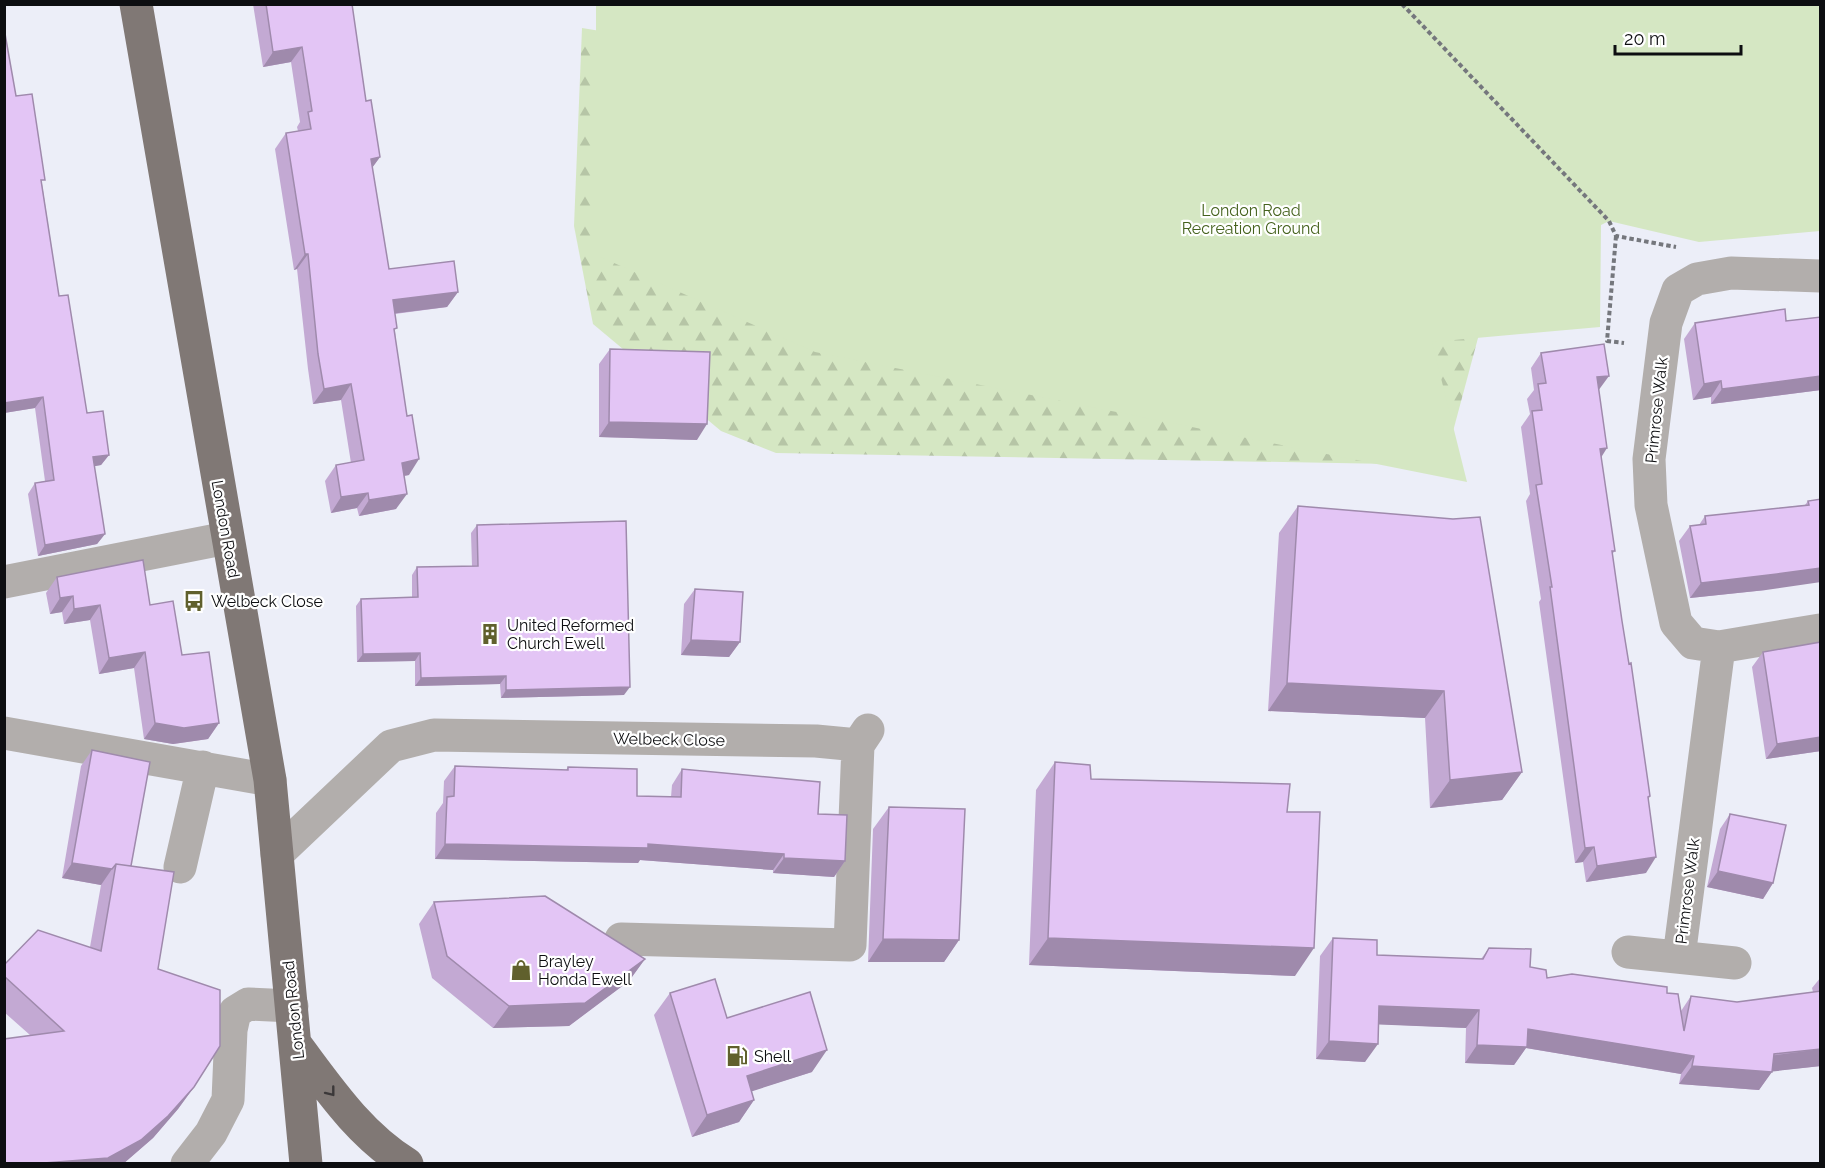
<svg xmlns="http://www.w3.org/2000/svg" width="1825" height="1168" font-family="Raleway,sans-serif">
<style>
.forest{fill:url(#forest-firs)}
.park{fill:#d5e7c3}
.lines{fill:none;stroke-linecap:round;stroke-linejoin:round}
.path{stroke:#75777d;stroke-width:4;stroke-dasharray:4.5 3;stroke-linecap:butt}
.minor{stroke:#b2aeac;stroke-width:33}
.major{stroke:#807875;stroke-width:33}
.wall{fill:#c3a9d3}
.shaded-wall{fill:#9f8aac}
.building{fill:#e3c5f5;stroke:#9f8aac;stroke-width:1.5}
.oneway{stroke:#3b3839}
.labels{text-anchor:middle;stroke-width:4.5;stroke-linejoin:round;paint-order:stroke}
.park-label{font-size:16px;fill:#45621d;stroke:#fff}
.street-label{font-size:16px;fill:#0d0e11;stroke:#fff}
.poi-label{font-size:16px;fill:#0d0e11;stroke:#fff;text-anchor:start}
</style>
<defs>
<pattern id="forest-firs" width="22" height="20" patternUnits="userSpaceOnUse" patternTransform="scale(1.5)"><rect width="22" height="20" fill="#d5e7c3"/><path d="M5 1l3.5 6h-7zM16 11l3.5 6h-7z" fill="#b6c5a6"/></pattern>
</defs>
<rect width="100%" height="100%" fill="#eceef8"/>
<path class="forest" d="M582,28L631,36L1512,211L1444,465L776,453L721,431L593,324L574,226Z"/>
<path class="park" d="M596,5H1820V231L1699,242L1609,221L1601,225L1600,327L1432,342L1467,482L815,352L596,255Z"/>
<g class="lines">
<path class="path" d="M1402,4L1609,221L1616,236L1676,247
M1616,236L1607,341L1624,343"/>
<path class="minor" d="M4,582L227,538
M1719,647L1820,630
M4,733L270,780
M277,854L391,746L434,735L816,741L858,745L868,730
M180,867L203,767
M621,939L850,945L858,745
M1628,952L1735,963
M1679,957L1719,647L1693,643L1676,623L1651,505L1649,459L1666,323L1678,290L1697,279L1731,273L1820,276
M187,1164L211,1133L228,1100L231,1030L235,1012L248,1004L292,1006"/>
<path class="major" d="M136,4L270,780L306,1164
M296,1045C329,1089 359,1134 407,1164"/>
</g>
<path class="wall" d="M253,4H352L366,101L380,157L372,168L389,269L458,292L447,307L395,314V331L409,475L404,476L396,509L359,516L357,508L331,513L325,481L336,465L351,463L341,400L313,404L308,369L297,269L294,270L275,149L286,133L298,131L297,127L300,122L291,62L263,67Z
M4,28L16,96L42,184L59,296L87,413L109,455L101,465L94,466L105,534L97,544L38,556L28,494L35,483L45,481L35,408L4,413Z
M1821,317V390L1711,404V397L1693,400L1684,339L1695,323L1786,321Z
M610,349L697,440L599,437V364Z
M1541,353L1599,390L1601,457L1615,551L1612,554L1622,621L1650,796L1648,800L1646,873L1586,882L1583,862L1575,863L1539,602L1541,599L1526,501L1530,494L1521,427L1530,414L1527,399L1534,390L1531,368Z
M1821,499L1766,590L1690,598L1679,541L1690,526L1699,525L1705,516L1805,505L1808,501Z
M1298,506L1522,772L1502,800L1430,808L1425,718L1268,711L1279,533Z
M477,525L624,695L501,698L500,684L415,686V661L357,662L356,606L361,599L412,598V575L417,567L472,566L471,533Z
M57,577L150,605L182,655L219,723L208,739L173,744L144,739L134,668L99,674L90,620L64,624L62,612L50,614L46,593Z
M695,589L740,642L729,657L681,655L684,604Z
M1821,642V751L1766,759L1752,667L1763,652Z
M92,750L131,866L158,969L194,1087L178,1109L153,1138L123,1164H4L30,1035L4,1012V965L90,947L101,885L62,878L81,766Z
M1055,762L1091,779L1287,812L1295,976L1029,965L1036,790Z
M455,766L566,770L568,767L637,796L671,797L672,785L682,769L818,814L845,861L834,877L773,873V870L640,860L638,863L435,859L436,813L443,803L444,781Z
M889,807L959,940L944,962H868L873,829Z
M1730,814L1773,883L1763,899L1707,887L1720,829Z
M434,902L645,959L629,981L569,1026L493,1028L432,978L419,924Z
M1333,938L1377,955L1481,959L1489,948L1530,967L1547,978L1667,993L1681,1011L1691,996L1737,1002L1813,992L1812,988L1821,977V1066L1772,1071L1759,1090L1679,1084L1681,1074L1526,1048L1514,1065L1465,1063L1466,1028L1379,1024L1365,1062L1316,1059L1320,956Z
M670,993L727,1018L812,1072L751,1091L754,1100L739,1122L692,1137L654,1015Z"/>
<path class="shaded-wall" d="M302,47L291,62L263,67L273,52Z
M380,157L369,172L371,159Z
M305,254H308L297,269L294,270Z
M458,292L447,307L382,315L393,300Z
M1609,376L1598,391L1597,377Z
M1821,376V390L1711,404L1722,389Z
M1721,381L1711,397L1693,400L1704,384Z
M351,384L341,400L313,404L324,389Z
M43,397L35,408L4,413V403Z
M609,422L707,424L697,440L599,437Z
M1607,448L1597,464L1600,449Z
M109,455L101,465L85,468L93,457Z
M419,459L409,475L391,478L402,463Z
M368,493L357,508L331,513L341,497Z
M407,494L396,509L359,516L369,500Z
M105,534L97,544L38,556L45,545Z
M1821,568V582L1766,590L1690,598L1701,583Z
M73,596L62,612L50,614L60,598Z
M100,605L90,620L64,624L74,609Z
M691,640L740,642L729,657L681,655Z
M145,652L134,668L99,674L109,658Z
M420,653L415,661L357,662L363,654Z
M506,676L500,684L415,686L421,678Z
M1287,683L1444,691L1425,718L1268,711Z
M630,687L624,695L501,698L506,690Z
M155,723H219L208,739L173,744L144,739Z
M1821,737V751L1766,759L1777,744Z
M1522,772L1502,800L1430,808L1450,780Z
M445,844H648L784,854L773,870L640,860L638,863L435,859Z
M1594,847L1583,862L1575,863L1585,848Z
M1656,857L1646,873L1586,882L1597,866Z
M784,858L845,861L834,877L773,873Z
M72,863L112,869L101,885L62,878Z
M1718,871L1773,883L1763,899L1707,887Z
M1048,938L1314,948L1295,976L1029,965Z
M883,939L959,940L944,962H868Z
M645,959L629,981L569,1026L493,1028L509,1006Z
M1379,1006L1479,1010L1466,1028L1367,1024Z
M1528,1029L1694,1056L1681,1074L1526,1048L1514,1065L1465,1063L1477,1045Z
M1329,1041L1378,1044L1365,1062L1316,1059Z
M1821,1049V1066L1768,1072H1772L1759,1090L1679,1084L1692,1066Z
M827,1050L812,1072L731,1098L747,1076Z
M194,1087L178,1109L153,1138L123,1164H31Z
M754,1100L739,1122L692,1137L707,1115Z"/>
<path class="building" d="M266,4H352L366,101L371,100L380,157L371,159L389,269L454,261L458,292L393,300L397,328L394,329L407,416L412,415L419,459L402,463L407,494L369,500L368,493L341,497L336,465L364,460L351,384L324,389L318,354L308,254H305L286,133L311,129L308,112L312,111L302,47L273,52Z
M4,28L16,96L32,94L45,180H41L59,296L68,295L87,413L103,411L109,455L93,457L105,534L45,545L35,483L54,480L43,397L4,403Z
M1785,309L1786,321L1821,317V376L1722,389L1721,381L1704,384L1695,323Z
M1604,344L1609,376L1597,377L1607,448L1600,449L1615,551H1612L1622,621L1629,664L1631,663L1650,796L1648,797L1656,857L1597,866L1594,847L1585,848L1550,587H1552L1536,485L1542,484L1532,411L1542,410L1538,384L1546,383L1541,353Z
M610,349L710,352L707,424L609,422Z
M1821,499V568L1777,574L1701,583L1690,526L1706,524L1705,516L1809,505L1808,501Z
M1298,506L1453,519L1480,517L1522,772L1450,780L1444,691L1287,683Z
M626,521L630,687L506,690V676L421,678L420,653L363,654L361,599L418,597L417,567L478,566L477,525Z
M143,560L150,605L173,601L182,655L209,652L219,723L184,728L155,723L145,652L109,658L100,605L74,609L73,596L60,598L57,577Z
M695,589L743,592L740,642L691,640Z
M1821,642V737L1777,744L1763,652Z
M92,750L150,762L131,866L116,864L112,869L72,863Z
M1055,762L1090,765L1091,779L1290,784L1287,812H1320L1314,948L1048,938Z
M455,766L568,770V767L637,769V796L681,797L682,769L820,782L818,814L847,815L845,861L784,858V854L648,844V848L445,844L447,797L454,796Z
M889,807L965,809L959,940L883,939Z
M1730,814L1786,825L1773,883L1718,871Z
M116,864L174,872L158,969L220,990V1046L194,1087L168,1116L141,1140L108,1158L31,1164H4V1039L64,1031L4,976V965L38,930L101,951Z
M545,896L645,959L585,1003L509,1006L447,956L434,902Z
M1333,938L1377,940V955L1483,959L1489,948L1531,949L1530,967L1546,970L1547,978L1572,974L1667,987V993L1678,994L1684,1031L1691,996L1737,1002L1821,991V1049L1774,1054L1772,1072L1692,1066L1694,1056L1528,1029L1527,1047L1477,1045L1479,1010L1379,1006L1378,1044L1329,1041Z
M715,979L727,1018L810,992L827,1050L747,1076L754,1100L707,1115L670,993Z"/>
<defs><path id="oneway-chevron" d="M-2-3.5L2.5 0L-2 3.5" fill="none" stroke-width="1.6" stroke-linecap="round" stroke-linejoin="round" transform="scale(1.5)"/></defs>
<use class="oneway" href="#oneway-chevron" transform="translate(331 1092) rotate(52)"/>
<defs>
<symbol id="bus-bare" viewBox="-9 -9 18 18"><path d="M-5-6H5V4H4V6H2V4H-2V6H-4V4H-5ZM-3.5-4V0h7V-4ZM-3.5 1.2v1.5H-2V1.2ZM2 1.2v1.5H3.5V1.2Z" fill="#60602d" stroke="#fff" stroke-width="2.5" paint-order="stroke"/></symbol>
<symbol id="building-bare" viewBox="-9 -9 18 18"><path d="M-4-6H4V6H1V3H-1V6H-4ZM-2.5-4.3h1.7v1.8h-1.7ZM.8-4.3h1.7v1.8H.8ZM-2.5-1h1.7V.8h-1.7ZM.8-1h1.7V.8H.8Z" fill="#60602d" stroke="#fff" stroke-width="2.5" paint-order="stroke"/></symbol>
<symbol id="shop-bare" viewBox="-9 -9 18 18"><path d="M-5-2.5h2.3a2.7 3.5 0 0 1 5.4 0H5L5.5 6h-11ZM-1.5-2.5h3a1.5 2.3 0 0 0-3 0Z" fill="#60602d" stroke="#fff" stroke-width="2.5" paint-order="stroke"/></symbol>
<symbol id="fuel-bare" viewBox="-9 -9 18 18"><path d="M-5.5-6h7V0h2V4h1.3V-2.5L3-4.5l.8-.8L6-3V5H2.5V1h-1V6h-7ZM-4.2-4.7v3.2H.2V-4.7Z" fill="#60602d" stroke="#fff" stroke-width="2.5" paint-order="stroke"/></symbol>
</defs>
<g fill-rule="evenodd">
<use href="#bus-bare" x="179" y="586" width="30" height="30"/>
<use href="#building-bare" x="475" y="619" width="30" height="30"/>
<use href="#shop-bare" x="506" y="955" width="30" height="30"/>
<use href="#fuel-bare" x="722" y="1041" width="30" height="30"/>
</g>
<g class="labels">
<g class="park-label">
<text x="1251" y="216">London Road<tspan x="1251" dy="18">Recreation Ground</tspan></text>
</g>
<g class="street-label">
<text transform="translate(1656 410) rotate(-84)" y="6">Primrose Walk</text>
<text transform="translate(226 529) rotate(80)" y="6">London Road</text>
<text transform="translate(669 739) rotate(1)" y="6">Welbeck Close</text>
<text transform="translate(1687 891) rotate(-83)" y="6">Primrose Walk</text>
<text transform="translate(293 1010) rotate(-96)" y="6">London Road</text>
</g>
<g class="poi-label">
<text x="211" y="607">Welbeck Close</text>
<text x="507" y="631">United Reformed<tspan x="507" dy="18">Church Ewell</tspan></text>
<text x="538" y="967">Brayley<tspan x="538" dy="18">Honda Ewell</tspan></text>
<text x="754" y="1062">Shell</text>
</g>
</g>
<rect width="1825" height="1168" fill="none" stroke="#0d0e11" stroke-width="12"/>
<path d="M1615 45v9h126v-9" fill="none" stroke="#0d0e11" stroke-width="3"/>
<text x="1624" y="45" font-size="18" fill="#0d0e11" stroke="#ffffff" stroke-width="4.5" paint-order="stroke">20 m</text>
</svg>
